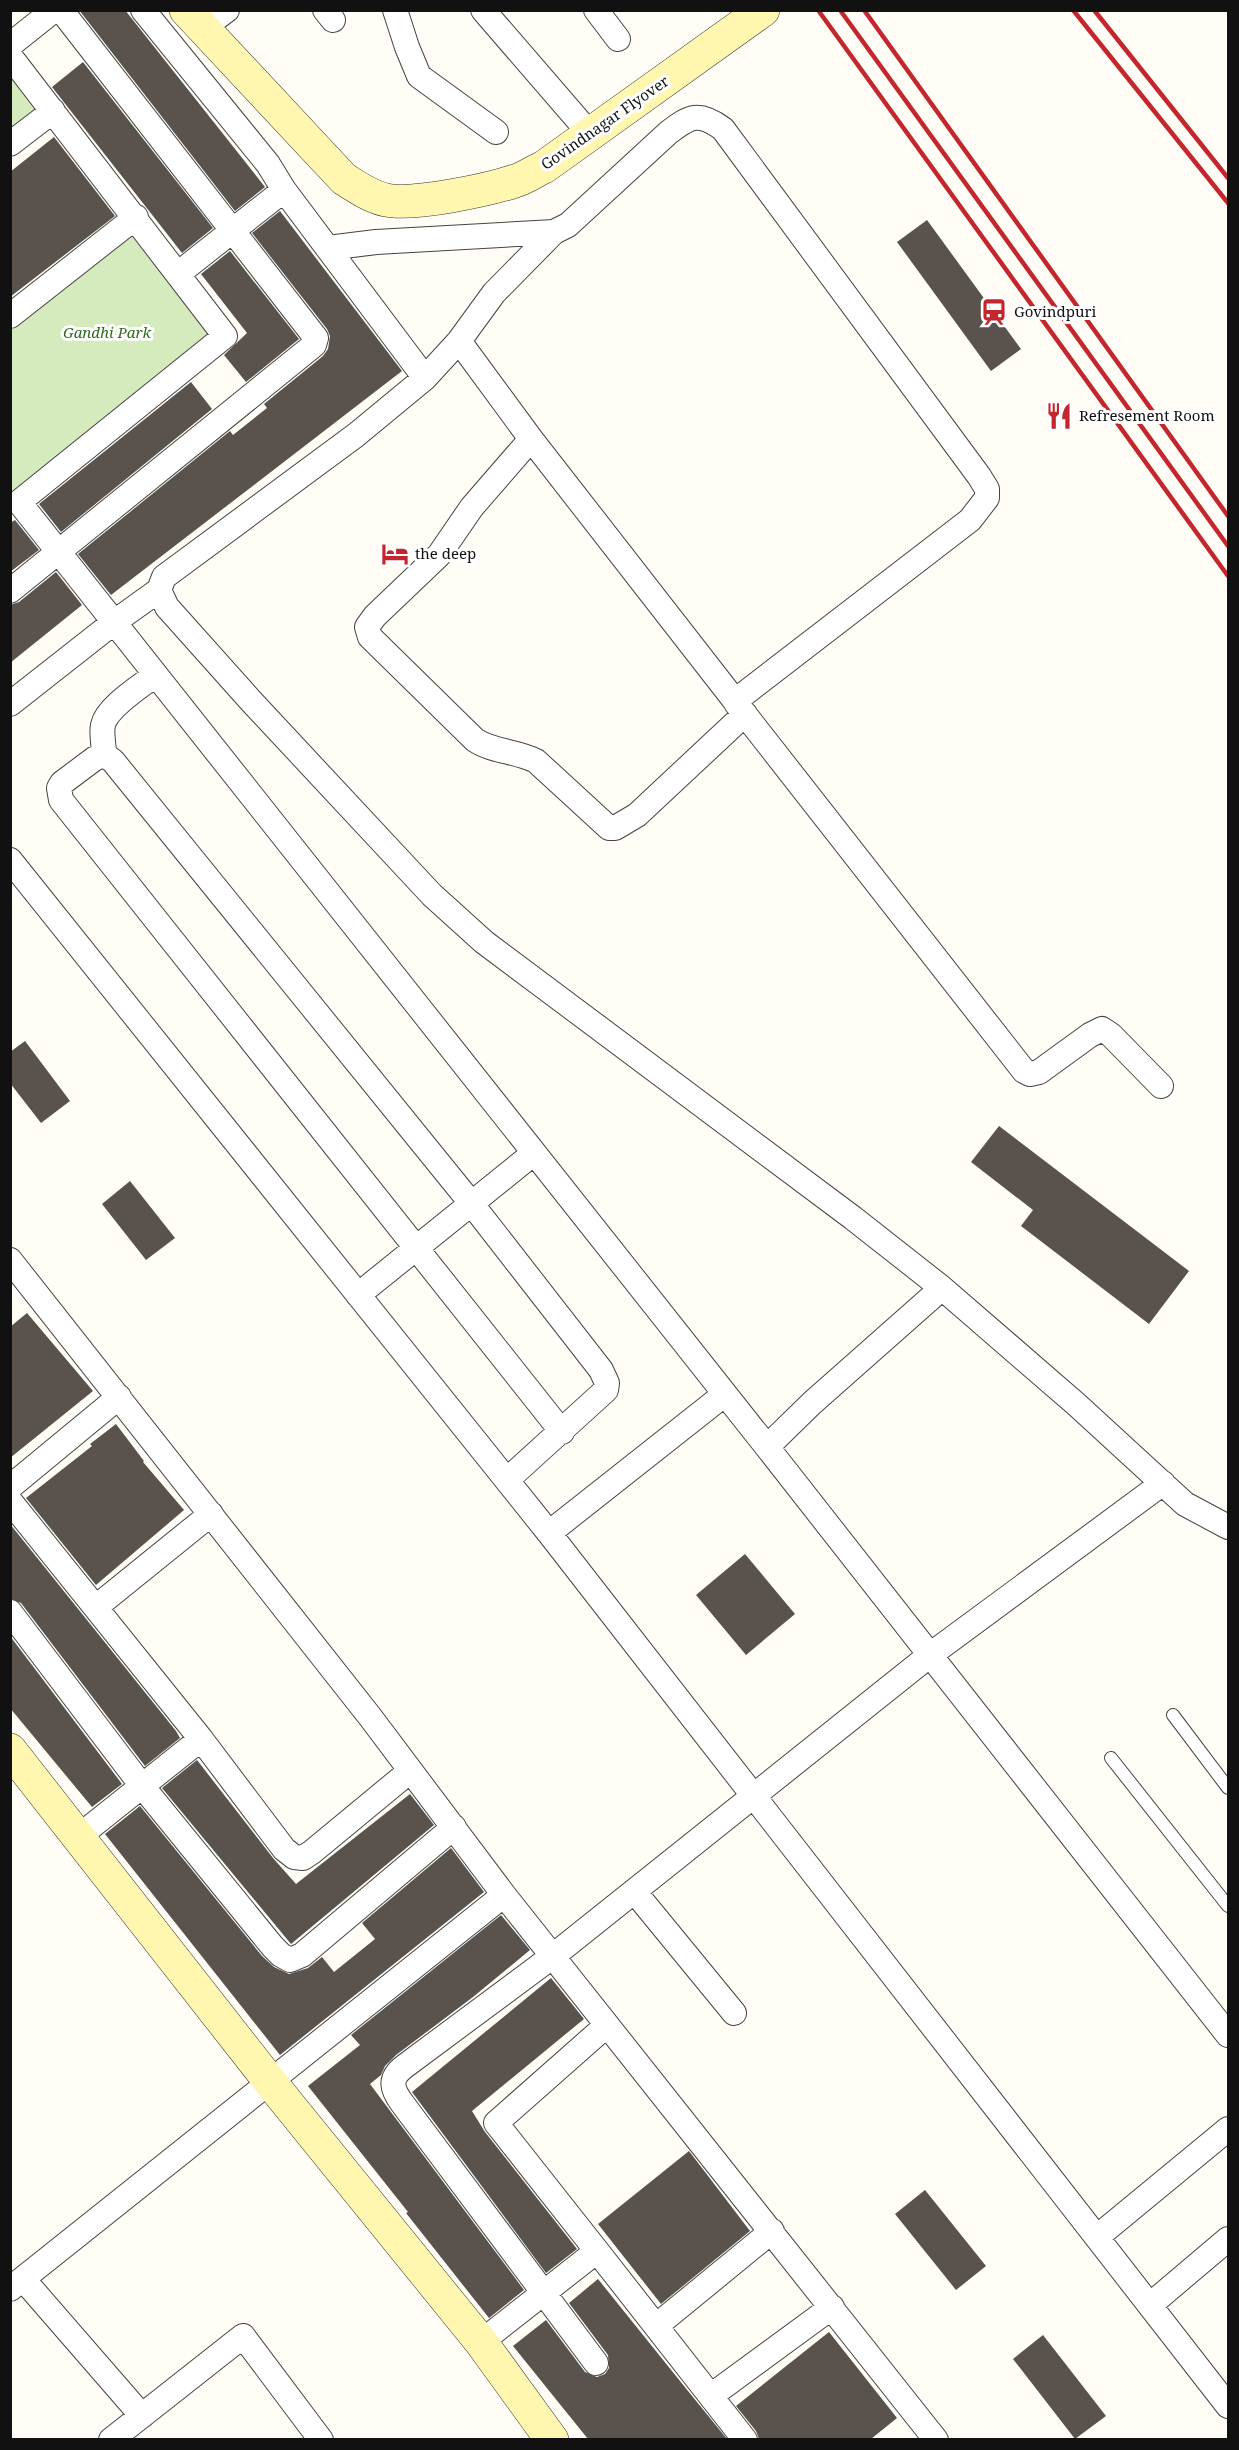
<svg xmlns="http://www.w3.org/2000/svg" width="1239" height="2450" font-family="'Noto Serif',serif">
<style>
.green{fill:#d5ebbd}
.building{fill:#5a524d}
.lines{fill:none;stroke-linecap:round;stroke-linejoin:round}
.lane-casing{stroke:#444;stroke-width:14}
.street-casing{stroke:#444;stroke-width:26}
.secondary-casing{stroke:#333;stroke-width:34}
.lane{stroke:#fff;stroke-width:12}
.street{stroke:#fff;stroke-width:24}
.secondary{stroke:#fff6b0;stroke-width:33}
.rail{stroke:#c4262e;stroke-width:4.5}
.labels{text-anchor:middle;stroke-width:6;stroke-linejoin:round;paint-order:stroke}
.street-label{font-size:15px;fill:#111;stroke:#fff}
.poi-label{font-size:15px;fill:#111;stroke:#fff;text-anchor:start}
.park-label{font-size:15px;font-style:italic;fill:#2f6b1f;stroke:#fff}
</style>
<rect width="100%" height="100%" fill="#fffdf5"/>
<path class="green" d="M11,68L41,108L11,132Z
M132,228L214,334L11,495V325Z"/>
<path class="building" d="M79,10H125L265,187L235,211Z
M83,62L213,228L182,253L52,87Z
M54,137L115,216L10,297V172Z
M280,211L402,371L111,595L78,554L230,431L233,435L267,408L264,404L323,356L328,349L330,336L327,329L252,233Z
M927,220L1021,349L991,371L897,242Z
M230,251L299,339L246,382L224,355L247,333L201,274Z
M191,382L212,409L61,532L39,504Z
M15,520L39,550L10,572V523Z
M56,572L82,605L10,663V605L19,602Z
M25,1041L70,1101L41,1123L10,1083V1052Z
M999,1126L1189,1271L1149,1324L1021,1226L1033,1210L971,1162Z
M130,1181L175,1238L146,1260L102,1204Z
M27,1313L93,1391L10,1458V1327Z
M116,1424L144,1461L143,1462L184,1510L96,1585L26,1498L92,1446L90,1444Z
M10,1524L176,1731L180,1738L145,1766L21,1603L10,1598Z
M745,1554L795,1614L746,1655L696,1595Z
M10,1636L122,1784L92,1807L10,1708Z
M197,1760L273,1858L296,1884L410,1794L434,1825L291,1944L162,1788Z
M140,1806L262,1956L274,1967L289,1974L308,1968L322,1957L334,1972L375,1939L362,1923L451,1848L484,1892L280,2055L105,1834Z
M501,1915L530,1950L473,1997L396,2055L385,2066L381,2075L370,2084L524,2290L489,2318L406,2213L408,2212L308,2086L360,2045L351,2035Z
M551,1978L584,2019L472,2111L485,2132L577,2249L546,2273L412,2092Z
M689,2151L750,2231L661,2304L598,2224Z
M925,2190L986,2266L956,2290L895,2214Z
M598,2279L688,2391L727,2439H588L513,2346L546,2320L585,2372L597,2377L605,2374L609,2368L608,2355L569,2303Z
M829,2332L897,2418L871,2439H759L756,2431L736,2406Z
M1043,2335L1106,2416L1075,2439L1013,2359Z"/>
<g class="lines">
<defs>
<path id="lane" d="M1173,1715L1228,1788
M1111,1758L1228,1906"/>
<path id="street" d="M143,10L268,164L284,190
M325,10L333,20
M395,10L407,47L419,76L496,132
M483,10L591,135
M596,10L618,39
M203,28L227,10
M10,45L54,10
M10,56L225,336L19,502L767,1447L1228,2035
M10,144L53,111
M328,248L376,242L554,232
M179,273L284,190L425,378
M10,316L136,217
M459,341L531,439L735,701L970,520L987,498V489L979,476L723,129C699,111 690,116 668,133L568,225L554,232L494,293L459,341L425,378L356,435L164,577L159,590L167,607L251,701L432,895L484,942L853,1218L942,1288L1076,1404L1185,1504L1228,1527
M531,439L472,507L439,555L375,616L367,627L370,637L475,740C493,752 517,751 536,761L609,828H615L637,815L745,714
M10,591L314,345L316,338L61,10
M736,703L1024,1071L1030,1074L1039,1072L1090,1035L1102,1029L1111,1035L1161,1086
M10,704L113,623L159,590
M104,754C104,745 101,734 103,725C107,707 140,687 155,675
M10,860L549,1533L725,1394
M10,1260L371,1718L504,1895L936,2440
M358,1295L534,1153
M767,1447L812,1403L942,1288
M508,1479L606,1390L607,1383L601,1370L471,1203L113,761L104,754L94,759L62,783L59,788L61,800L562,1432
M10,1487L119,1397
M10,1501L201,1739L284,1849L294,1857L303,1858L312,1852L410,1771
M549,1533L1228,2406
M96,1607L211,1514
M10,1612L142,1786L273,1947L281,1955L290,1960L302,1955L454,1827
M78,1837L201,1739
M634,1891L734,2013
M1097,2237L1228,2129
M597,2251L745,2440
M23,2279L142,2416
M10,2289L504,1895
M1150,2305L1228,2239
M656,2326L772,2231
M481,2342L597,2251L496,2123L607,2025
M596,2363L402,2103C391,2088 389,2078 405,2066L553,1956L930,1655L1163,1483
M712,2395L832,2307
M111,2440L243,2336L321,2440"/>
<path id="secondary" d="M186,10L344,179C357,187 371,197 386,200C412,206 488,190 515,181C525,178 535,171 544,167L763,10
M10,1750L271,2083L481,2342L552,2440"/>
</defs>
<use href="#lane" class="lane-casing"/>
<use href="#street" class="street-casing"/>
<use href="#secondary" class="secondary-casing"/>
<use href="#lane" class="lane"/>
<use href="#street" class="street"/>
<use href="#secondary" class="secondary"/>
<path class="rail" d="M818,10L1228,576
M840,10L1228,546
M864,10L1228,516
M1073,10L1228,203
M1094,10L1228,178"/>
</g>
<defs>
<symbol id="station-bare" viewBox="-9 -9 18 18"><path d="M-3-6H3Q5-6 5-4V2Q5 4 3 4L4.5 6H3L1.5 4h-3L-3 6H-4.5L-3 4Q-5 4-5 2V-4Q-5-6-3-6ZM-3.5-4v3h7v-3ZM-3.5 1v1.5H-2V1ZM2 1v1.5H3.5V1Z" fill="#c4262e" stroke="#fff" stroke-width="2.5" paint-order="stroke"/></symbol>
<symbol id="restaurant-bare" viewBox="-9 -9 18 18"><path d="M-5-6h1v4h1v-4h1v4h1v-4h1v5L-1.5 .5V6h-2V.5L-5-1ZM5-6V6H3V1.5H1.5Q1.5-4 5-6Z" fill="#c4262e" stroke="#fff" stroke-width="2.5" paint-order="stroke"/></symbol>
<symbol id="hotel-bare" viewBox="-9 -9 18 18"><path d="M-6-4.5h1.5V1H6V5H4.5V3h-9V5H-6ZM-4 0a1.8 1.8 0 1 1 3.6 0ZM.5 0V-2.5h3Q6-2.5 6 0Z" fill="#c4262e" stroke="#fff" stroke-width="2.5" paint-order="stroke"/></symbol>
</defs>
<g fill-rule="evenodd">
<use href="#station-bare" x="975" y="293" width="38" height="38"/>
<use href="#restaurant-bare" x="1040" y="397" width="38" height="38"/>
<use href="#hotel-bare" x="376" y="535" width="38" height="38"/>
</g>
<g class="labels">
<g class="street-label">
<text transform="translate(605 123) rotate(-35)" y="5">Govindnagar Flyover</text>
</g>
<g class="poi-label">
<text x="1014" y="317">Govindpuri</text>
<text x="1079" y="421">Refresement Room</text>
<text x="415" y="559">the deep</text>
</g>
<g class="park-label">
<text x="107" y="338">Gandhi Park</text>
</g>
</g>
<rect width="1239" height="2450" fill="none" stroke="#111111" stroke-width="24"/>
</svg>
